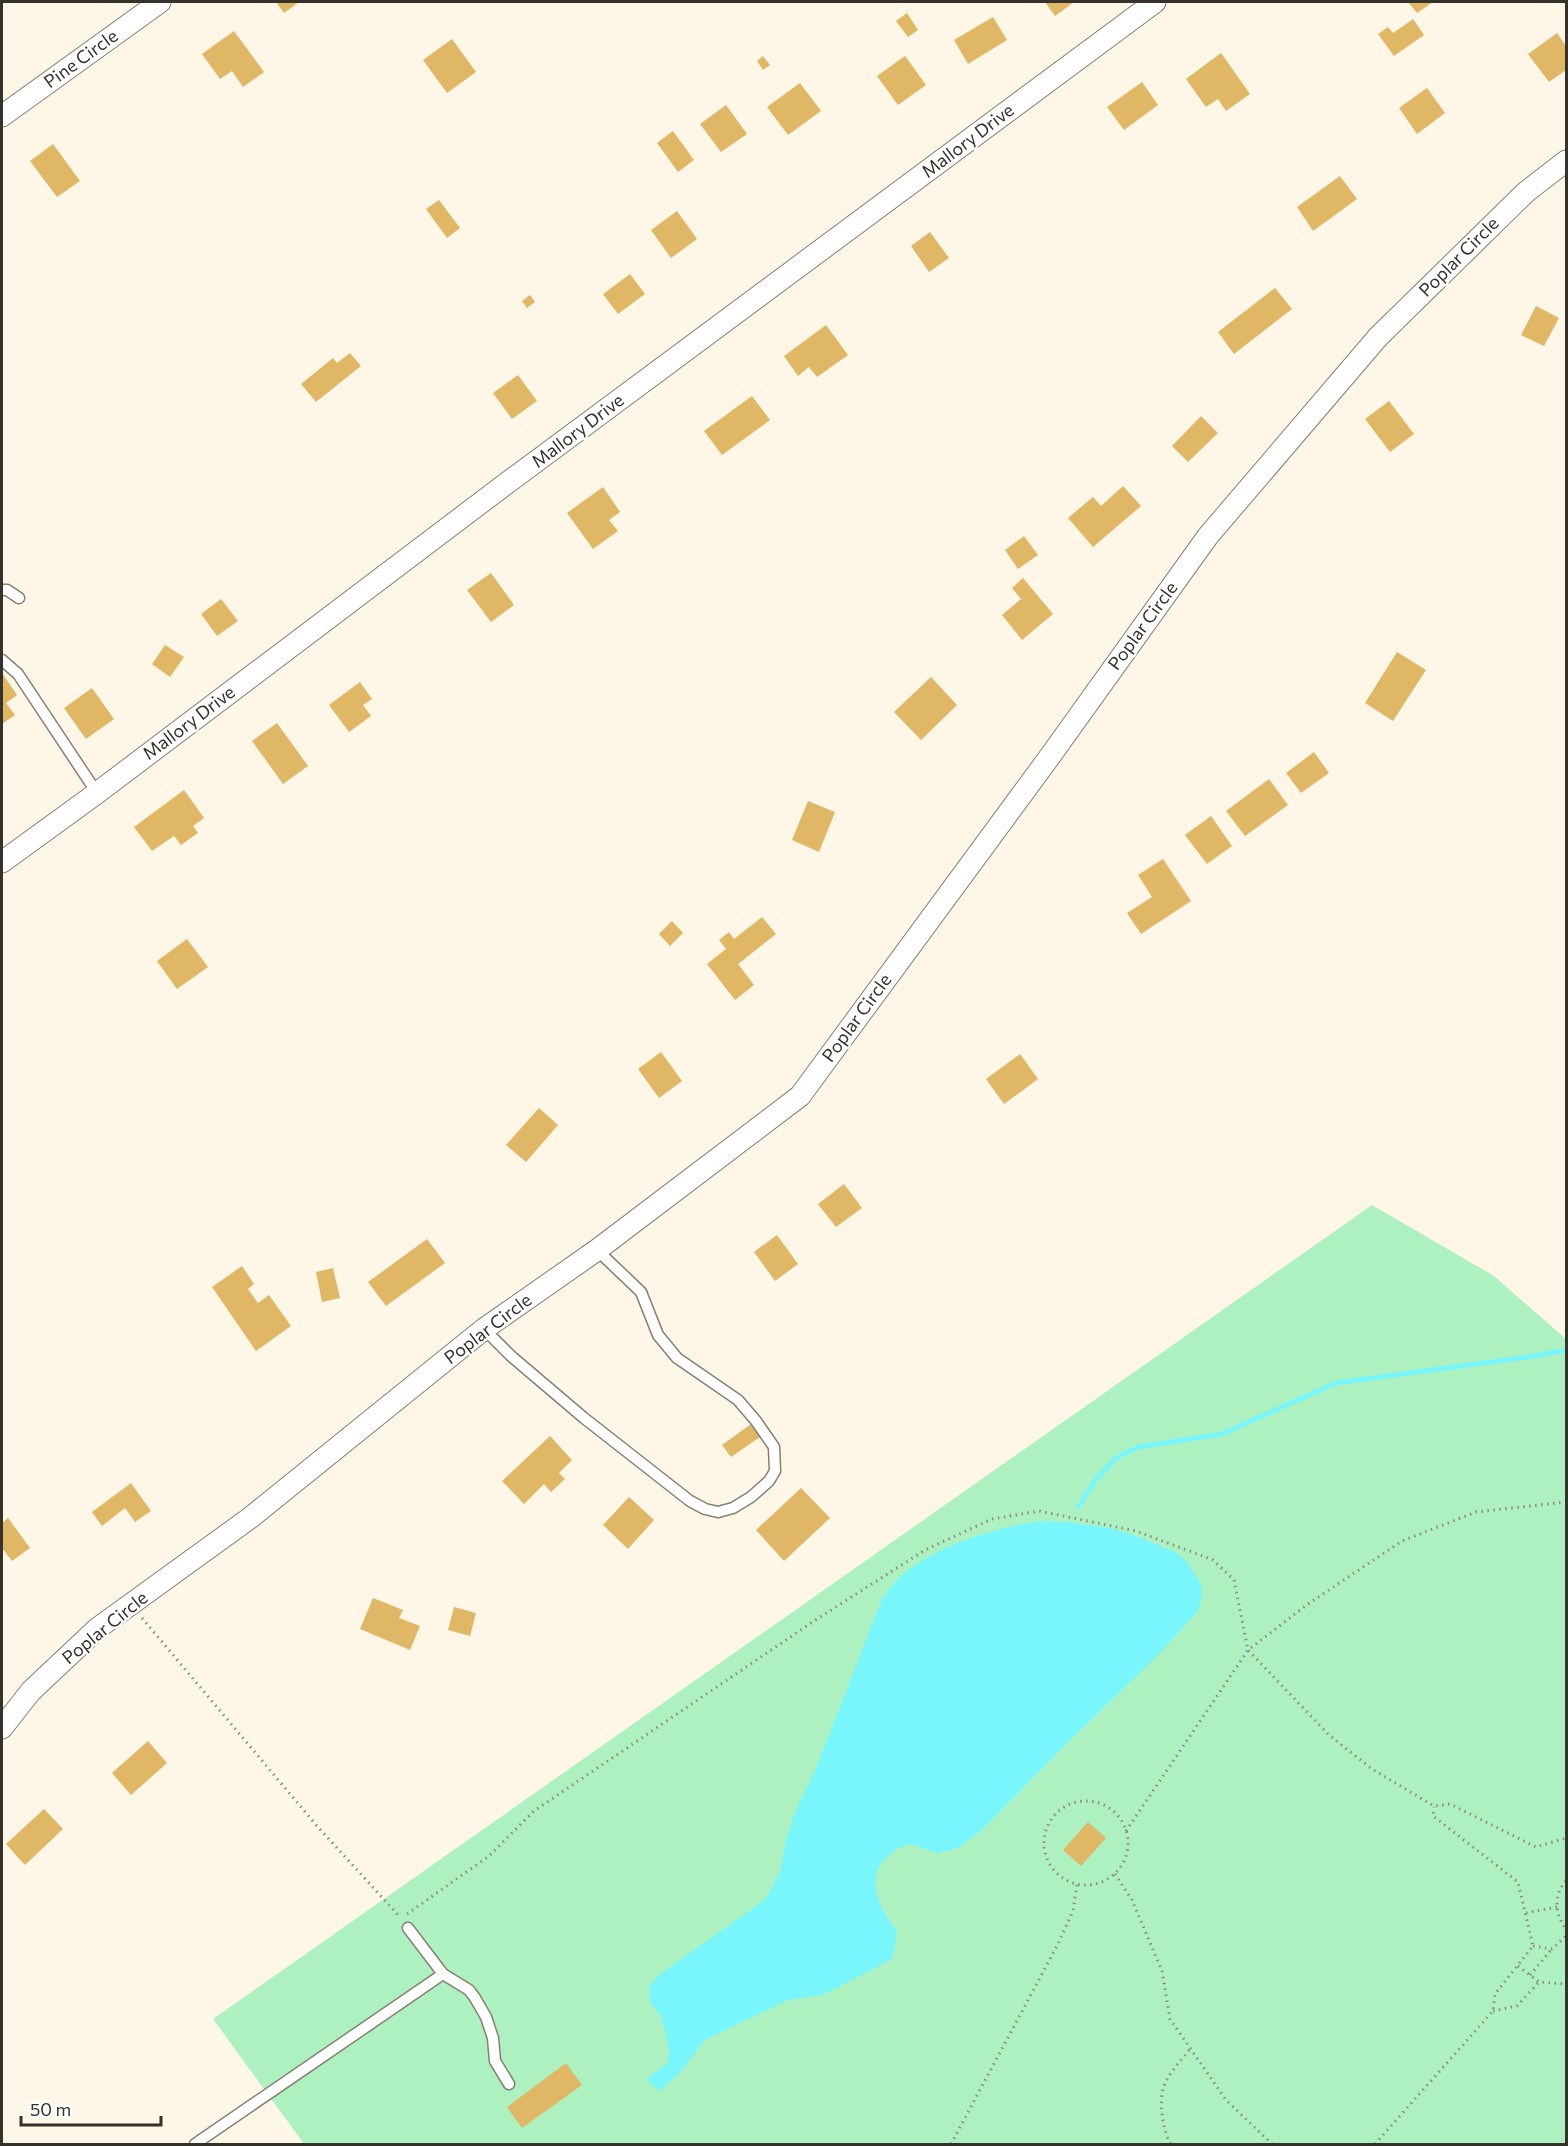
<svg xmlns="http://www.w3.org/2000/svg" width="1568" height="2146" font-family="Commissioner,sans-serif">
<style>
.pitch{fill:#aef1c0}
.water{fill:#79f6fb}
.lines{fill:none;stroke-linecap:round;stroke-linejoin:round}
.stream{stroke:#79f6fb;stroke-width:5}
.building{fill:#e0b865}
.lane-casing{stroke:#888173;stroke-width:13}
.street-casing{stroke:#888173;stroke-width:23}
.path{stroke:#908b81;stroke-width:3;stroke-dasharray:1.5 4.5;stroke-linecap:butt}
.lane{stroke:#fff;stroke-width:10}
.street{stroke:#fff;stroke-width:21}
.labels{text-anchor:middle;stroke-width:4.5;stroke-linejoin:round;paint-order:stroke}
.street-label{font-size:18px;fill:#35322c;stroke:#fff}
</style>
<rect width="100%" height="100%" fill="#fef6e7"/>
<path class="pitch" d="M1372,1205L1494,1276L1566,1339V2144H304L213,2019Z"/>
<path class="water" d="M1041,1521L1068,1522L1110,1528L1136,1536L1175,1552L1186,1561L1201,1584L1202,1597L1198,1611L1160,1653L1064,1746L981,1831L958,1848L947,1851L937,1853L911,1844C901,1846 894,1850 886,1858C863,1880 882,1911 897,1932L892,1959L823,1995L788,2000L705,2040L679,2074L659,2091L646,2079L668,2063L669,2050L666,2034L660,2014L650,2003L649,1986L659,1975L756,1906L767,1897L780,1872L785,1844L793,1817L816,1768L882,1599C888,1591 894,1583 900,1577C934,1546 996,1527 1041,1521Z"/>
<g class="lines">
<path class="stream" d="M1078,1507L1097,1478L1116,1458L1138,1447L1222,1434L1336,1383L1535,1356L1566,1350"/>
</g>
<path class="building" d="M276,2H299L284,13Z
M1045,2H1074L1055,16Z
M1408,2H1433L1417,13Z
M907,13L918,30L908,37L896,21Z
M993,17L1007,40L968,64L954,40Z
M1413,19L1424,35L1394,56L1378,34L1388,27L1393,33Z
M234,31L264,72L243,87L232,71L220,79L202,54Z
M1557,33L1566,46V70L1549,82L1528,54Z
M452,39L476,72L447,93L423,60Z
M1221,53L1250,94L1226,111L1218,99L1206,107L1186,79Z
M763,56L770,65L763,70L757,61Z
M905,56L926,85L898,105L877,76Z
M1142,82L1158,105L1124,130L1107,107Z
M800,83L821,111L788,135L767,107Z
M1427,88L1445,113L1417,134L1399,108Z
M726,105L747,134L721,152L700,124Z
M673,131L694,160L678,172L657,143Z
M53,144L80,181L57,197L30,161Z
M1340,176L1357,199L1313,231L1297,207Z
M439,200L460,228L447,238L426,209Z
M677,211L697,239L671,258L651,230Z
M930,232L949,258L929,272L911,246Z
M630,274L645,294L618,314L603,294Z
M1275,288L1292,309L1234,354L1218,332Z
M530,295L535,302L527,308L522,301Z
M1536,306L1559,318L1544,346L1521,335Z
M826,325L848,355L817,377L809,367L798,376L784,356Z
M350,353L361,366L316,402L301,384L333,358L337,363Z
M518,375L537,401L512,419L493,393Z
M752,396L770,420L722,455L704,431Z
M1389,401L1414,434L1390,452L1365,419Z
M1201,416L1218,433L1188,462L1172,446Z
M1123,486L1141,506L1093,547L1068,518L1093,497L1101,506Z
M603,487L620,512L609,520L618,531L593,549L567,513Z
M1024,536L1038,555L1018,569L1005,550Z
M491,573L514,605L491,622L467,590Z
M1023,578L1053,614L1022,640L1002,615L1021,599L1012,588Z
M221,599L238,621L217,636L201,614Z
M165,645L184,657L170,677L152,664Z
M1397,652L1426,670L1393,721L1365,703Z
M2,673L17,695L6,703L15,715L2,724Z
M931,677L957,705L921,740L894,712Z
M360,682L372,699L363,705L371,716L349,732L329,705Z
M92,688L114,719L86,739L64,708Z
M277,723L308,766L283,784L252,741Z
M1314,752L1329,773L1301,793L1286,773Z
M1269,779L1288,805L1245,836L1226,811Z
M184,790L204,818L193,826L198,833L181,845L174,836L152,851L134,827Z
M808,801L835,812L819,852L792,840Z
M1211,816L1232,846L1207,864L1185,835Z
M1163,859L1191,901L1141,934L1127,913L1152,897L1138,875Z
M762,917L776,934L738,964L754,985L735,1000L707,964L726,949L719,940L729,932L734,939Z
M672,921L683,933L670,946L659,934Z
M187,939L208,967L177,989L157,961Z
M661,1052L682,1081L659,1098L638,1069Z
M1020,1054L1038,1079L1004,1104L986,1079Z
M539,1108L558,1125L526,1162L506,1145Z
M844,1184L862,1208L836,1227L818,1204Z
M777,1235L798,1264L775,1281L754,1252Z
M427,1239L445,1263L386,1306L368,1282Z
M242,1266L254,1284L248,1289L258,1303L269,1295L291,1326L256,1351L212,1287Z
M333,1268L340,1298L322,1302L316,1272Z
M751,1424L760,1437L731,1457L722,1445Z
M550,1436L572,1460L559,1473L565,1479L551,1492L544,1484L524,1504L502,1481Z
M131,1483L151,1511L135,1522L125,1508L102,1526L92,1512Z
M801,1488L830,1518L784,1561L756,1530Z
M629,1497L654,1520L628,1549L603,1525Z
M8,1518L30,1548L12,1561L2,1548V1523Z
M373,1598L403,1610L399,1618L420,1626L410,1650L360,1629Z
M454,1607L476,1613L470,1636L448,1630Z
M148,1741L167,1763L131,1795L112,1773Z
M44,1809L63,1829L25,1865L6,1844Z
M1088,1822L1106,1838L1081,1866L1063,1850Z
M566,2063L582,2085L522,2128L507,2107Z"/>
<g class="lines">
<defs>
<path id="lane" d="M2,590H7L19,598
M2,660L18,674L97,793
M484,1329L511,1356L584,1418L690,1501L705,1509L718,1512L733,1508L751,1497L769,1481L775,1471L774,1447L756,1421L738,1400L677,1358L658,1335L641,1292L597,1250
M443,1974L469,1990L475,1998L486,2017L493,2038L495,2061L509,2084
M195,2144L443,1974L408,1928"/>
<path id="street" d="M2,116L160,2
M2,862L97,793L507,483L1155,2
M2,1728L31,1691L98,1628L250,1518L484,1329L597,1250L800,1096L1048,759L1208,536L1378,337L1526,192L1566,161"/>
</defs>
<use href="#lane" class="lane-casing"/>
<use href="#street" class="street-casing"/>
<path class="path" d="M142,1618L317,1826L400,1917
M1044 1843a42 42 0 1 1 84 0a42 42 0 1 1-84 0Z
M1126,1831L1248,1650L1308,1604L1402,1541L1476,1512L1566,1502
M1115,1874L1132,1900L1162,1971L1170,2019L1226,2100L1272,2144
M1566,1881C1553,1895 1555,1915 1566,1929
M1526,1913L1557,1907
M407,1914L489,1856L534,1811L814,1621L925,1550L992,1519L1039,1511L1136,1531L1213,1560L1234,1580L1248,1650L1329,1735L1372,1769L1434,1806L1450,1804L1536,1847L1566,1838
M1533,1946L1552,1949L1566,1936
M1518,1966L1539,1982L1566,1984
M1530,1975L1552,1949
M1493,2011L1517,2006L1539,1982
M951,2144L1058,1944L1073,1911L1077,1884
M1170,2144C1163,2129 1159,2105 1163,2089C1167,2074 1181,2061 1190,2049
M1375,2144L1493,2011L1495,1994L1533,1946L1518,1882L1433,1816L1434,1807"/>
<use href="#lane" class="lane"/>
<use href="#street" class="street"/>
</g>
<g class="labels">
<g class="street-label">
<text transform="translate(81 59) rotate(-36)" y="6">Pine Circle</text>
<text transform="translate(968 141) rotate(-37)" y="6">Mallory Drive</text>
<text transform="translate(1459 257) rotate(-45)" y="6">Poplar Circle</text>
<text transform="translate(578 431) rotate(-37)" y="6">Mallory Drive</text>
<text transform="translate(1143 626) rotate(-54)" y="6">Poplar Circle</text>
<text transform="translate(189 723) rotate(-37)" y="6">Mallory Drive</text>
<text transform="translate(857 1018) rotate(-54)" y="6">Poplar Circle</text>
<text transform="translate(488 1329) rotate(-37)" y="6">Poplar Circle</text>
<text transform="translate(105 1628) rotate(-39)" y="6">Poplar Circle</text>
</g>
</g>
<rect width="1568" height="2146" fill="none" stroke="#35322c" stroke-width="6"/>
<path d="M21 2116v9h140v-9" fill="none" stroke="#35322c" stroke-width="3"/>
<text x="30" y="2116" font-size="18" fill="#35322c" stroke="#ffffff" stroke-width="4.5" paint-order="stroke">50 m</text>
</svg>
